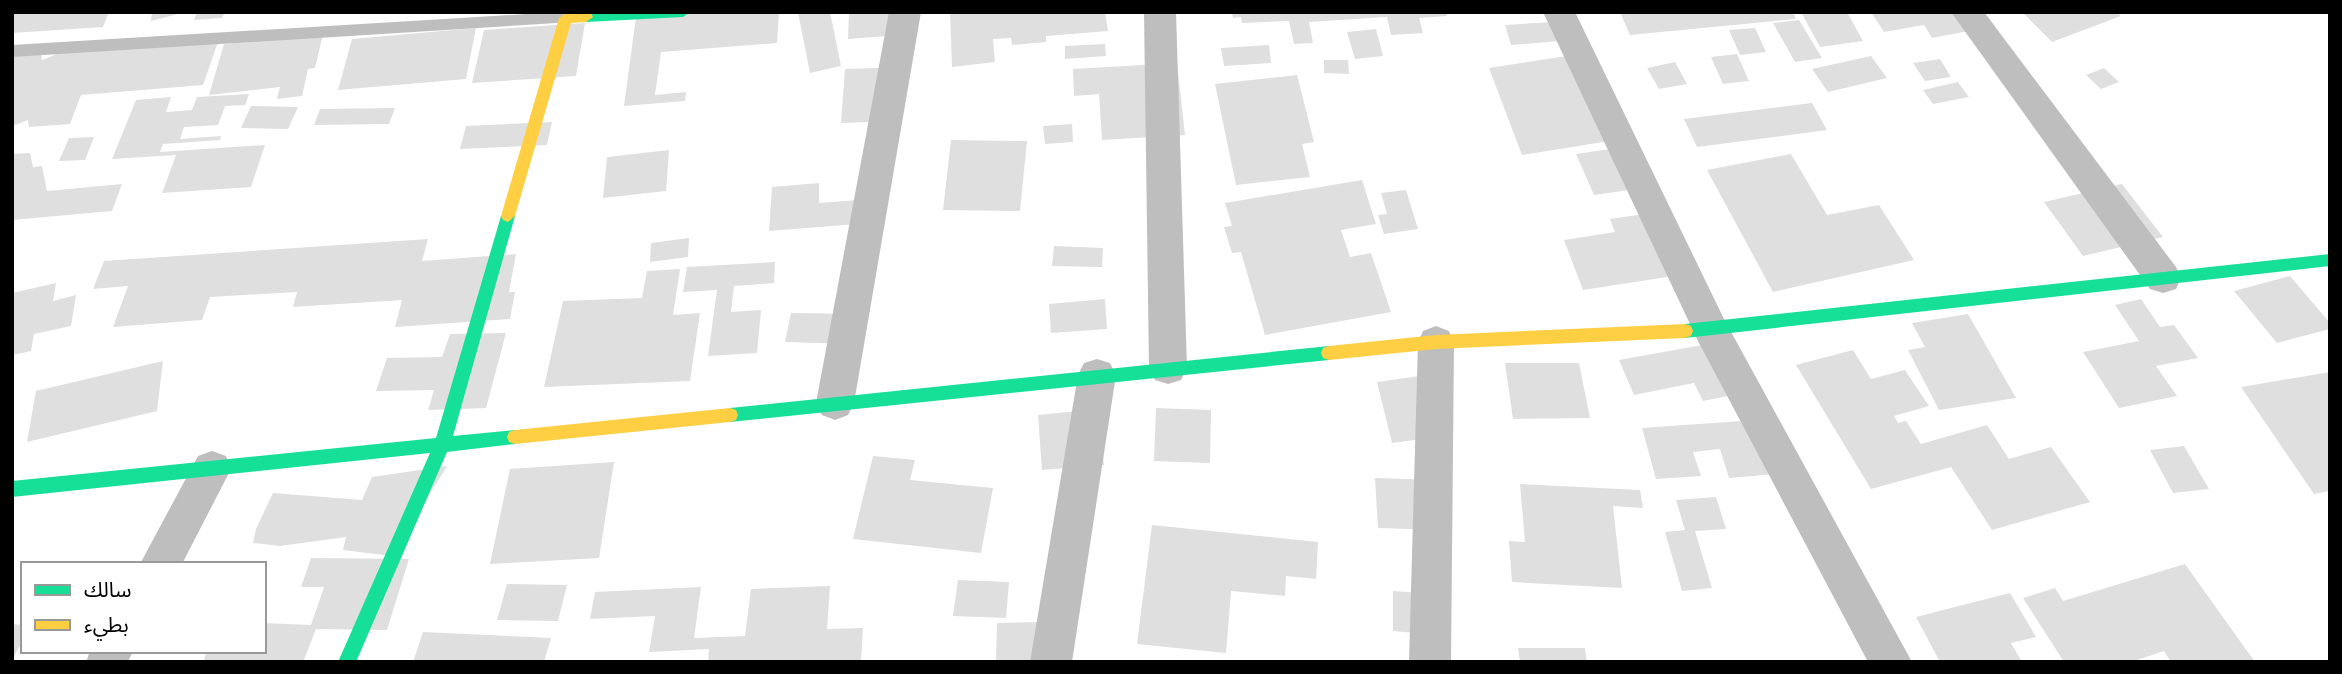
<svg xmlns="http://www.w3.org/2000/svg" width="2342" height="674" font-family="'IBM Plex Sans','Noto Sans Arabic',sans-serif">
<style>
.building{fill:#dfdfdf}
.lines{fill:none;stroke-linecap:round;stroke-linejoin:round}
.lane{fill:#bebebe;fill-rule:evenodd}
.street{fill:#bebebe;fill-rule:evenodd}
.fast{fill:#16e098;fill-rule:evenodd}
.slow{fill:#ffcf43;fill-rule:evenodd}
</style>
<rect width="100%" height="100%" fill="#fff"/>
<path class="building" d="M12,12H109L103,27L12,33Z
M152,12H186L151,21Z
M197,12H225L222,18L194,20Z
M693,12H779L777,43L661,52L655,95L686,92L685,101L624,106L636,17Z
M798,12H830L841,66L810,73Z
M849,12H900V35L848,39Z
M950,12H1105L1108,31L1046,36V42L1012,45L1011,38L993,39L995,62L952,67Z
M1232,12H1446L1447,16L1419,18L1423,33L1391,35L1387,17L1309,22L1313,43L1294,44L1289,21L1242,23L1241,17L1233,18Z
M1620,12H1793L1796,19L1630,35Z
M1801,12H1847L1863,41L1820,47Z
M1871,12H1984L1995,26L1932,38L1924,25L1884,32Z
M2022,12H2116L2121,16L2052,42Z
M1799,20L1822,58L1795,62L1773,23Z
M1552,22L1559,41L1511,45L1505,25Z
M585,23L576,76L472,83L484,30Z
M476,28L466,79L338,90L352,39Z
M1755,28L1766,52L1740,55L1729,30Z
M1376,29L1383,56L1355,59L1347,32Z
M323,34L315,68L308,69L302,96L277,99L280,87L209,95L224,44Z
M219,39L203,85L81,95L70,124L29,127L28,120L12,126V54L41,52L42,60L65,51Z
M1105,44L1106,56L1065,59V46Z
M1269,45L1271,63L1224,66L1221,48Z
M1593,52L1634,137L1522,155L1489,68Z
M1737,54L1749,81L1723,84L1711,57Z
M1871,56L1887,78L1828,92L1812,69Z
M1940,59L1951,77L1925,81L1913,63Z
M1324,60H1348L1349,74L1324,73Z
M1675,62L1687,84L1659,89L1647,68Z
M1177,63L1185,135L1102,140L1099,94L1074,96L1073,69Z
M904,67L901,121L841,123L845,69Z
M2104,68L2119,82L2101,89L2086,75Z
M1297,75L1314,142L1302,144L1310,177L1236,185L1215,84Z
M1958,82L1969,97L1933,104L1923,90Z
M249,94L245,105L225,106L218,125L184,127L180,139L221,136L220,140L163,144L160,152L265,145L251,187L162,193L176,155L112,159L136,100L171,97L166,112L192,110L197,97Z
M1812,103L1827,130L1697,147L1684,119Z
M251,106L298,107L288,129L241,128Z
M395,108L389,124L314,125L320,109Z
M552,122L547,145L460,149L466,126Z
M1072,124L1073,142L1045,144L1043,126Z
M94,137L85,160L59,161L69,138Z
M951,140L1027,141L1020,211L943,210Z
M1617,148L1636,189L1594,195L1576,154Z
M669,150L666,191L603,198L607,157Z
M30,153L33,167L42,166L47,191L122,184L112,211L12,220V154Z
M1791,154L1827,215L1879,205L1914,260L1773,292L1707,170Z
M1362,180L1376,224L1341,230L1350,257L1371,253L1391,312L1265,335L1241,252L1232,253L1224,227L1232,226L1225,203Z
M819,183V203L858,200L857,224L769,231L772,187Z
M2122,184L2163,237L2083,256L2044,202Z
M1406,190L1418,229L1384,234L1378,215L1387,214L1381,193Z
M1665,211L1693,273L1583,290L1564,240L1615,232L1610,219Z
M689,238L688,257L650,262L651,243Z
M428,239L422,261L516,254L509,292H515L510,319L395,327L402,300L293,307L297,292L210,297L202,320L113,327L128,286L93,289L104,261Z
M1054,246L1103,248L1102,267L1052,266Z
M775,262L774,283L734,286L731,312L761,310L757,353L708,356L717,290L683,292L687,267Z
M680,269L673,315L700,313L690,381L544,387L563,301L642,298L647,271Z
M2290,276L2330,323V329L2277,343L2234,291Z
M56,283L53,301L76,295L71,326L34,334L31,351L12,355V293Z
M1105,299L1107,329L1051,333L1049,304Z
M2141,299L2160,327L2174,325L2198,358L2156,366L2177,396L2119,408L2083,352L2139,341L2115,305Z
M791,313L856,314L851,344L785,342Z
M1968,314L2016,398L1939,410L1908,350L1925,347L1912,323Z
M506,333L486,408L428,410L434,390L376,391L387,358L442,357L450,334Z
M1719,342L1744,393L1703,401L1694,383L1634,395L1619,360Z
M1853,350L1871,379L1905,370L1929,406L1894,416L1898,423L1906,421L1921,444L1987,425L2009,459L2051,447L2090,502L1992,530L1951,467L1871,489L1796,365Z
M163,361L157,411L27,442L36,391Z
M1505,363H1579L1590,418L1513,419Z
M2330,372V491L2314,494L2241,387Z
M1434,374L1451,435L1392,443L1377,382Z
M1156,408L1211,410L1210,463L1154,461Z
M1099,409L1104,465L1042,470L1038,415Z
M1770,419L1788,473L1729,478L1720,449L1693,452L1701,476L1656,479L1642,428Z
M2184,446L2209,489L2173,493L2150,450Z
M873,456L915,460L910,480L993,488L981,553L853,539Z
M614,462L599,558L490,564L510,469Z
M447,466L392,556L343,550L346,537L280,546L253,543L256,529L273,493L362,500L372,477Z
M1375,478L1439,480L1442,530L1378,528Z
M1520,484L1640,490L1643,508L1613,506L1622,588L1512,582L1509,541L1525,542Z
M1716,497L1726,529L1695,531L1712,588L1682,591L1665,532L1685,530L1676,500Z
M1152,525L1318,542L1316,579L1286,576L1285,596L1231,591L1226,653L1137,644Z
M311,558L409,559L387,630L316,629L303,662H203L207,651H264V623L311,625L324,587H301Z
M2185,564L2255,662H2171L2164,651L2131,662H2064L2023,598L2055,588L2063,601Z
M958,580L1009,582L1006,618L953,616Z
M507,584L567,585L558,621L497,620Z
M830,586L827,629L863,628L861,662H708L709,649L649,652L655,616L590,619L595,592L701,587L694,638L745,636L751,589Z
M1393,591L1436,594L1437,635L1393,631Z
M2010,593L2036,637L2011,643L2022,662H1940L1916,617Z
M1046,622L1045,662H996L997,623Z
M12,624L23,625V640L12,660Z
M423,632L551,638L544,662H413Z
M1518,648H1585L1587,662H1520Z"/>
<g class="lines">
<path class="lane" d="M560,12L572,14L574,18L572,22L12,57V45Z"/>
<path class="street" d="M889,12H921L854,403L848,415L835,420L822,415L816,403Z
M1144,12H1176L1187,368L1181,380L1168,384L1155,380L1149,368Z
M1543,12H1575L1724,319L1912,662H1868L1698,341Z
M1951,12H1984L2176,267L2181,278L2176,289L2163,293L2150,289Z
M1436,326L1449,331L1454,342L1451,662H1409L1418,342L1423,331Z
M1097,359L1110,363L1116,375L1072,662H1030L1078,375L1084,363Z
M212,451L226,456L231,469L182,564H140L198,456Z
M90,651H133L128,662H86Z"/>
<path class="fast" d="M585,12H690L683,17L586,22L579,17Z
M508,210L515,216L453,436L515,430L521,432L523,437L521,442L515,444L447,452L356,662H338L430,453L12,497V481L436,438L501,216Z
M2330,254V266L1685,338L1679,336L1677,331L1679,326L1685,324Z
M1329,346L1335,348L1337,353L1335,358L1329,360L730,422L724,420L722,415L724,410L730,408Z"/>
<path class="slow" d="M581,12L591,13L593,17L586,22L571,23L515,216L508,222L503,220L501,216L559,18L566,13Z
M1685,324L1691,326L1693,331L1691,336L1685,338L1436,349L1329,360L1323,358L1321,353L1323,348L1329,346L1436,335Z
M730,408L736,410L738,415L736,420L730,422L515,444L509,442L507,437L509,432L515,430Z"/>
</g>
<rect width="2342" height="674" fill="none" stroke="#000000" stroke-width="28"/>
<rect x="21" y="562" width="245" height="91" fill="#ffffff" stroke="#999999" stroke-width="2"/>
<rect x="35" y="585" width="35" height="10" fill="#16e098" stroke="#999999" stroke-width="2"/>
<text x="84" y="597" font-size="21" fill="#000000">سالك</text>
<rect x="35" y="620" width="35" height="10" fill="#ffcf43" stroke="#999999" stroke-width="2"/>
<text x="84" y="632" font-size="21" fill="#000000">بطيء</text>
</svg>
